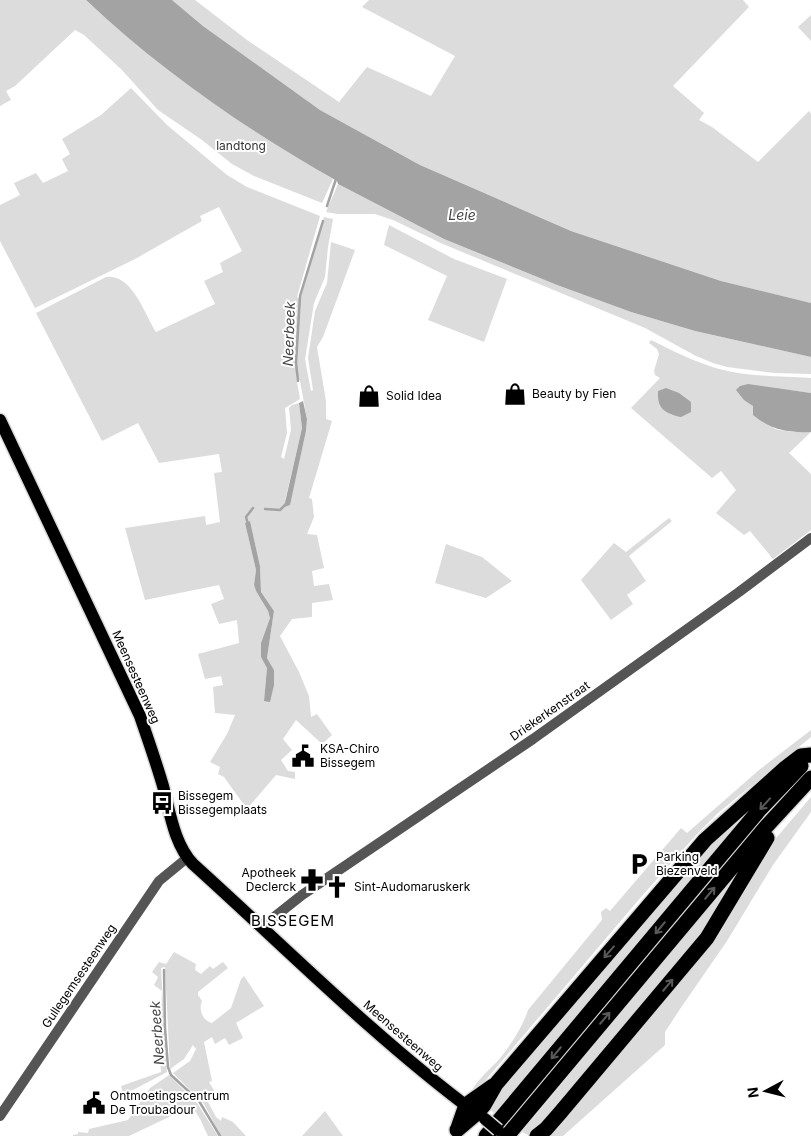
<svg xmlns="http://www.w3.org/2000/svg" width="811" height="1136" font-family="Inter,sans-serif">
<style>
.green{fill:#dcdcdc;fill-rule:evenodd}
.water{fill:#a3a3a3}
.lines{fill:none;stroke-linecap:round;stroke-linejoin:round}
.stream{stroke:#a3a3a3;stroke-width:2.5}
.primary-casing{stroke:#dbdbdb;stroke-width:15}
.motorway-casing{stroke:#dbdbdb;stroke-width:18}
.tertiary{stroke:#555;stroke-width:10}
.primary{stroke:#000;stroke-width:12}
.motorway{stroke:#000;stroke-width:15}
.primary-bridge-casing{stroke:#dbdbdb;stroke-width:15;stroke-linecap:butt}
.primary-bridge{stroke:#000;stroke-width:12}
.oneway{stroke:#595959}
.labels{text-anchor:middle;stroke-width:4;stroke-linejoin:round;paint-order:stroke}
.park-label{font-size:12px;fill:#333;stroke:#fff}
.poi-label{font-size:12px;fill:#000;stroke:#fff;text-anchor:start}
.street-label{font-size:12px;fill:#000;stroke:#fff}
.water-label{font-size:14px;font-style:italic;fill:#444;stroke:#fff}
.quarter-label{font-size:15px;letter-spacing:1px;fill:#000;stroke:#fff}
</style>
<rect width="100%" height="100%" fill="#fff"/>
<path class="green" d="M0,0H86C160,70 245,128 333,179L322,203L254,176L232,164L202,140L158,110L122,70L84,35L75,30L15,86L6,91L11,100L0,106Z
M172,0H195L247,40L339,102L367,67L431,96L455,56L362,7L369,0H743L749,7L673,86L704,113L699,120L712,127L758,162L809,111L811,114V303L721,281L571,231L420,165L320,110L203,26Z
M811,15V41L798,27Z
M131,88L167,125L227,175L247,187L320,216L297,297L300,299L317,244L324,217L333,219L328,247L325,277L314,303L305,359L311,391L313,390L308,358L315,311L327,283L331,242L355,250L323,337L317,347L326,401V419L332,421L309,498L312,499L314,517L307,534L317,535L324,568L312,571L314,586L329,584L333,600L312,603V617L292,619L280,636L299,672L309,696L311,717L317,714L332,735L322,744L296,720L283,739L292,750L281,760L288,771L295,772V779L276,775L247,809L224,777L218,774L220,767L210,762L227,734L235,715L215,713L213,687L223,685L221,676L205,679L198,654L239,643L237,620L219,624L211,604L224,599L219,585L145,600L125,528L205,516L206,525L220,522L214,473L222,472L219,454L159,463L138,423L102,441L36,313L106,277C132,273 145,315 156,332L215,304L204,281L223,272L220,263L242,251L219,207L200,216L202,221L135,259L35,308L0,241V205L20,195L14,183L36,173L43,183L68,171L62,159L70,154L62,139L101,115ZM296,376L300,381L307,419L306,431L295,481L285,501L302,428L299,403L292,405L289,408L291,430L284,459L281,457L287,433L285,408L300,399ZM250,521L260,566L261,592L274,611L267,658L274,670L264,701L267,668L261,643L270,618L268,611L256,591L254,585L256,570L245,523Z
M338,184L444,239L557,285L631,312L695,331L811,357V374L775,373L727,367L713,363L696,356L645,328L443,244L393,220L375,214H338L326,212Z
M389,225L454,259L507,279L484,342L428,320L447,276L384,245Z
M651,340C673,351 695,362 719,369C748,377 781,376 811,378V393L789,390L771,389L753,406L775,429L791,432H811L789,453L811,474V530L773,559L750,531L744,535L716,513L736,490L721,471L712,478L631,408L660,378L655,375L654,371L659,354L657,349L649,343Z
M669,518L672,521L629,556L646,581L627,595L633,604L611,620L581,580L614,543L626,552Z
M446,544L482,557L512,581L486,598L435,583Z
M811,730V737L718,813L697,834L641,897L473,1095L471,1092C478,1078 491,1069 501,1057C512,1043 523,1026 528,1010L602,920L601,912L606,908L610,911L681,828L687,833L759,770Z
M811,797V812L773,865L727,941L680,1009L665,1032V1045L563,1136H550L641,1030L720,934L771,844Z
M748,812L495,1114L489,1108L491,1101L717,836Z
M739,872L712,918L630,1023L530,1136L522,1132Z
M174,952L196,964L195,970L201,974L210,966L213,969L223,962L228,968L198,992V995L202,1001C198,1010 203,1021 212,1023L231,1008L241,979L244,976L264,1006L236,1023L243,1038L229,1045L225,1038L215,1044L212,1037L204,1042L212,1081L209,1082L218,1097L208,1102L216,1117L221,1121L222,1117L233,1122L246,1136H221L204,1104L173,1073L190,1061L196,1049L193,1045L184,1059L170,1069L165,967L161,968L167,1072L135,1089L123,1093L121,1086L161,1072L158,1035L160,1030L162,991L154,985L158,977L152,972L159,962L166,964Z
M169,1075L197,1103L218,1136H208L200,1119L192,1106L129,1136H73V1135L78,1134V1132L88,1133L89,1129L128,1120L150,1088Z
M325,1111L343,1136H302Z"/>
<path class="water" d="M86,0H172L203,26L320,110L420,165L571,231L721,281L811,303V357L695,331L631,312L557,285L444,239L338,184L337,181C247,130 161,71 86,0Z
M748,384L811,393V432C788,433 771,430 753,415V406L744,400L736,390L740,386Z
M666,388L679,393L691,402V412L681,417C665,413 657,409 658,391Z
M303,401L307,419L306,431L290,505L284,507L302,428L299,403Z
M250,521L260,566L261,592L274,611L267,658L274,670V685L270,702L264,701L267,668L261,657V643L270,618L268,611L256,591L254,585L256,570L245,523Z"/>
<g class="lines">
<path class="stream" d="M327,206L336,179
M298,381L296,363L300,296L323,221
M265,509L280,510L286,504
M248,524L246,517L253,508
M164,970L165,1028L168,1067L171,1075L199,1101L220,1136"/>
<defs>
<path id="primary" d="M0,420L140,716C148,739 156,762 163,786C170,812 174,844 193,864C285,947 373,1036 473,1111"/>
<path id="motorway" d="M458,1128L466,1105L493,1086
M457,1130L477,1113L484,1105L496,1084L705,840L784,769L801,756L811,755
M486,1136L702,878L760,809L801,766
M507,1136L765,828L811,778
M537,1136L546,1129L560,1113L707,938L767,838"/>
</defs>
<use href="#primary" class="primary-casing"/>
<use href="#motorway" class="motorway-casing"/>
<path class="tertiary" d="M263,928L273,918L302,895L533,739L739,592L811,538
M0,1116L159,881L187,858"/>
<use href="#primary" class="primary"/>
<use href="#motorway" class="motorway"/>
<defs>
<path id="primary-bridge" d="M485,1119L498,1130"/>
</defs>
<use href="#primary-bridge" class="primary-bridge-casing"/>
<use href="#primary-bridge" class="primary-bridge"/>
</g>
<defs><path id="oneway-shaft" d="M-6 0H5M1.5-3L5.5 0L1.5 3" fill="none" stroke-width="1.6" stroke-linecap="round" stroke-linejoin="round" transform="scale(1.25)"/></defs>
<g class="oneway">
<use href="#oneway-shaft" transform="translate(765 804) rotate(132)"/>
<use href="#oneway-shaft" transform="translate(710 893) rotate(-50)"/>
<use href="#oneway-shaft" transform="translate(660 928) rotate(130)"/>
<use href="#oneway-shaft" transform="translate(609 952) rotate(131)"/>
<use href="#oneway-shaft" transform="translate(668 985) rotate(-50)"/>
<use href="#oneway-shaft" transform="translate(605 1018) rotate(-50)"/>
<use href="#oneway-shaft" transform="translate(556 1053) rotate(130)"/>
</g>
<defs>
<symbol id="shop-bare" viewBox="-9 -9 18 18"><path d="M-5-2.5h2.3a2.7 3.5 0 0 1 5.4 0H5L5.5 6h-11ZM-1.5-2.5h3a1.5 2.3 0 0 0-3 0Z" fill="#000" stroke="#fff" stroke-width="2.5" paint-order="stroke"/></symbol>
<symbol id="civic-bare" viewBox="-9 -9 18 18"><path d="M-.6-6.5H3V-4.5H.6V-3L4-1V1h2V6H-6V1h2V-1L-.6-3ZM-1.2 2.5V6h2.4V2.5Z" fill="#000" stroke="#fff" stroke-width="2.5" paint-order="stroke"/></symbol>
<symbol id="bus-bare" viewBox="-9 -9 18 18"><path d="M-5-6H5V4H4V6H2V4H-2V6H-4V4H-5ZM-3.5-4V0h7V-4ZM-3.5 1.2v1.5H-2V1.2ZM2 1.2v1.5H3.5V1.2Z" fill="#000" stroke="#fff" stroke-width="2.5" paint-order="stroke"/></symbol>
<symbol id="parking-bare" viewBox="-9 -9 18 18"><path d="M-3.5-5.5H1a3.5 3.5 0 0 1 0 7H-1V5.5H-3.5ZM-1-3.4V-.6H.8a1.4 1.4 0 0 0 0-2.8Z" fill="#000" stroke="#fff" stroke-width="2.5" paint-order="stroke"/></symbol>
<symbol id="pharmacy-bare" viewBox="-9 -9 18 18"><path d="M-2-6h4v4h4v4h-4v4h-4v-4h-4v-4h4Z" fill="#000" stroke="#fff" stroke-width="2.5" paint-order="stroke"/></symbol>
<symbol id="church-bare" viewBox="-9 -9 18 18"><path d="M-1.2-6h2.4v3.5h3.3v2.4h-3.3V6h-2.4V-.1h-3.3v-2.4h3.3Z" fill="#000" stroke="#fff" stroke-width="2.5" paint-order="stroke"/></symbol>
</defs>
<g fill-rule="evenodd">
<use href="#shop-bare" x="499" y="378" width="32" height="32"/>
<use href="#shop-bare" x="353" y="380" width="32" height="32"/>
<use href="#civic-bare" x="287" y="740" width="32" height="32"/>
<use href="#bus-bare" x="146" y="787" width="32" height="32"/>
<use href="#parking-bare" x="623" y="848" width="32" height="32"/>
<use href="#pharmacy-bare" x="296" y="864" width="32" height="32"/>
<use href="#church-bare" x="321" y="871" width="32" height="32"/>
<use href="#civic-bare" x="78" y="1087" width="32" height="32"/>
</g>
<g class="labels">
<g class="park-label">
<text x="241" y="150">landtong</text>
</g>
<g class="poi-label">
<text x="532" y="398">Beauty by Fien</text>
<text x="386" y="400">Solid Idea</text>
<text x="320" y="753">KSA-Chiro<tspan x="320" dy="14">Bissegem</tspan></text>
<text x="178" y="800">Bissegem<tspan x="178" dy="14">Bissegemplaats</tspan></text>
<text x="656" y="861">Parking<tspan x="656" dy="14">Biezenveld</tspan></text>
<text x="296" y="877" text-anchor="end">Apotheek<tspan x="296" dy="14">Declerck</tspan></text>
<text x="354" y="891">Sint-Audomaruskerk</text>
<text x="110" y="1100">Ontmoetingscentrum<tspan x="110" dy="14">De Troubadour</tspan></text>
</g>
<g class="street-label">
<text transform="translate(136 677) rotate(66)" y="4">Meensesteenweg</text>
<text transform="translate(550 711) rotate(-35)" y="4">Driekerkenstraat</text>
<text transform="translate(79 976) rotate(-56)" y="4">Gullegemsesteenweg</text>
<text transform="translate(403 1036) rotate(41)" y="4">Meensesteenweg</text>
</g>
<g class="water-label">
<text x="462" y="220">Leie</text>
<text transform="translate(289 334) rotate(-88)" y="5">Neerbeek</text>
<text transform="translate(157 1033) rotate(-94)" y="5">Neerbeek</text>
</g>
<g class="quarter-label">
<text x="293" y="926">BISSEGEM</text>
</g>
</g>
<g transform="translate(766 1091) rotate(263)" stroke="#ffffff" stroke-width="4" paint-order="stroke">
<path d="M0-4L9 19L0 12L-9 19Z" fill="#000000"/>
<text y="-8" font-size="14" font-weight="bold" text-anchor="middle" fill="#000000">N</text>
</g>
</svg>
